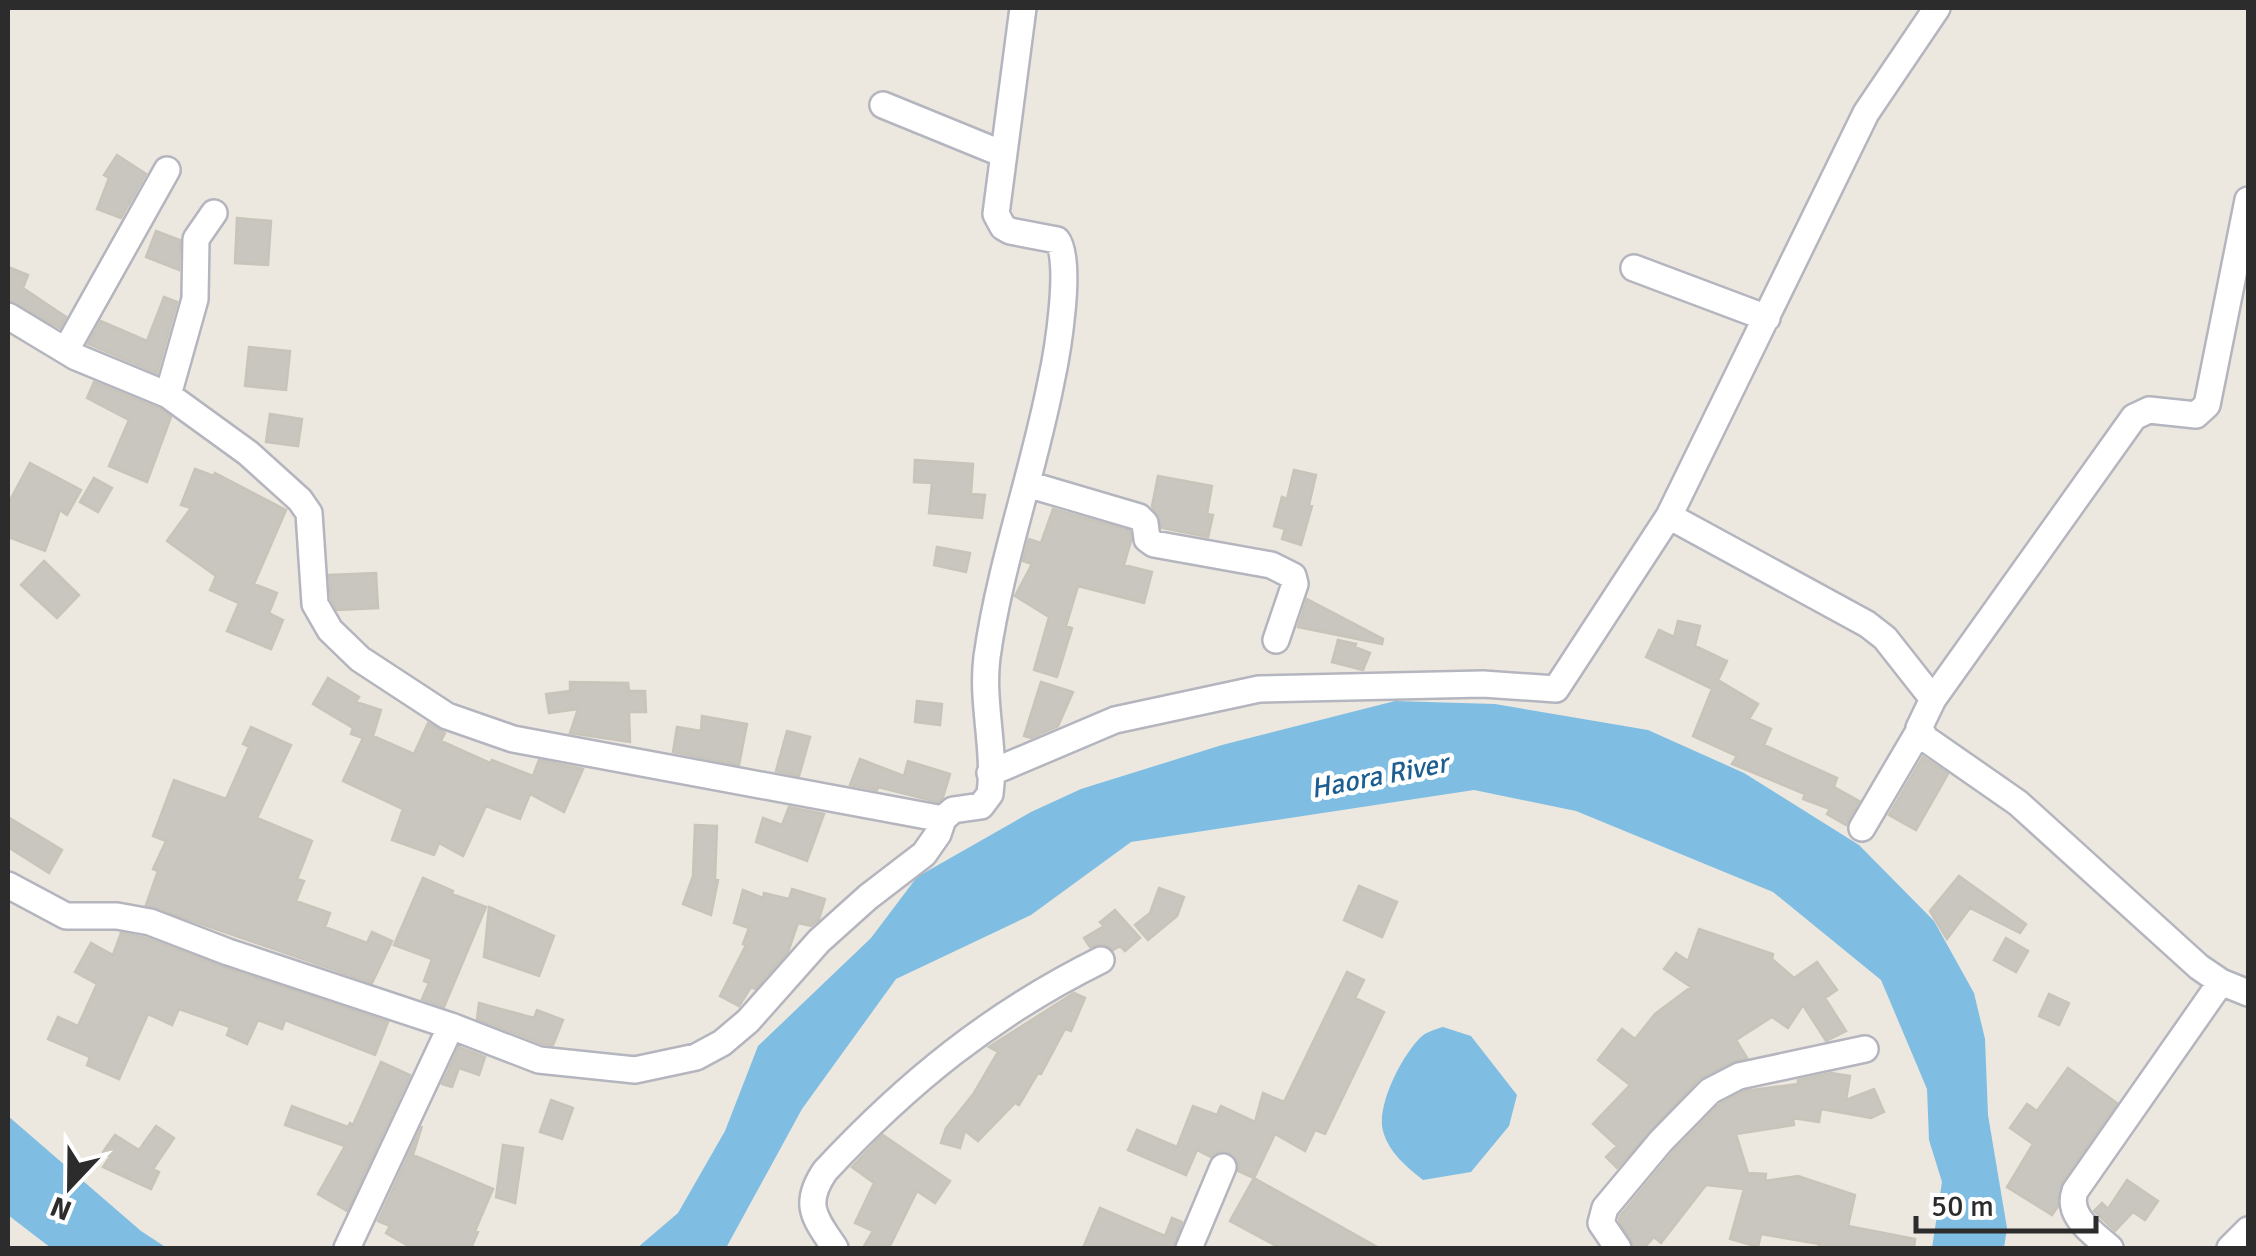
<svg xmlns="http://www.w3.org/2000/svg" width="2256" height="1256" font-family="Signika,sans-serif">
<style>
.water{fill:#7fbee2}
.building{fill:#c8c6be;stroke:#c8c4ba;stroke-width:2.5}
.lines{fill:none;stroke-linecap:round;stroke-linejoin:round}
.minor-casing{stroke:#b4b5be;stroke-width:30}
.minor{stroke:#fff;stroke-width:25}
.labels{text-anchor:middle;stroke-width:9;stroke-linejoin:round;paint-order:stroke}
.water-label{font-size:28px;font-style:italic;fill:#1d5d90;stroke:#fff}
</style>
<rect width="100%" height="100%" fill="#ece8e0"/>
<path class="water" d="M1395,701L1495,704L1648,730L1744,773L1859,845L1934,921L1974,993L1985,1039L1988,1115L2007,1228L2004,1248H1932L1942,1182L1929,1140L1927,1089L1881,980L1773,892L1576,811L1474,790L1131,842L1031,915L896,979L802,1109L726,1248H637L678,1213L725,1131L758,1046L871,938L917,877L1031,812L1081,789L1222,745Z
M1443,1027L1471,1036L1517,1095L1509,1126L1471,1172L1423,1180C1407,1167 1389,1153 1383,1131C1376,1106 1402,1055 1421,1037C1426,1032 1436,1029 1443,1027Z
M8,1116L141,1231L167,1248H51L8,1215Z"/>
<path class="building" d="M117,155L146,174L121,218L97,209L109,178L104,175Z
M237,218L271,221L268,265L235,263Z
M156,231L180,240L179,270L146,257Z
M8,267L28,275L23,288L66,317L60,328L8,300Z
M164,297L177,302L157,373L88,344L101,321L147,341Z
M249,347L290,351L286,390L245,386Z
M94,382L160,409L171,417L147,482L109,466L129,420L87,398Z
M270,414L302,419L298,446L266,442Z
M915,460L973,464L971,494L985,495L982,518L929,513L932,483L914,482Z
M30,463L81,490L67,515L60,510L45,551L8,537V504Z
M195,469L214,476L215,473L286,510L254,584L277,593L269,613L283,620L271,649L227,631L239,603L210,590L216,576L167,541L191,508L181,505Z
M1294,470L1316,475L1309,505L1312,506L1301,545L1282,539L1285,529L1274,526L1282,497L1287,499Z
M1158,476L1212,486L1207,514L1213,515L1208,537L1162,528L1152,506Z
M94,478L112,488L98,512L80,502Z
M1053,509L1130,531L1131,541L1124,565L1152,572L1144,603L1078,586L1066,626L1072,628L1057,677L1034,670L1049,617L1015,596L1032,564L1023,561L1029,539L1041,543Z
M937,547L970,553L966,572L934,565Z
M44,561L79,595L57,618L21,585Z
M376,573L378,608L337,610L331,599L329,575Z
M1307,599L1383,639L1382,644L1298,627Z
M1678,621L1700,626L1695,646L1727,661L1718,680L1758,704L1749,719L1771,729L1764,745L1837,778L1834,787L1859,801L1846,825L1827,814L1830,809L1803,799L1805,794L1732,764L1737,756L1693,736L1712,689L1646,657L1659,630L1674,637Z
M1338,640L1356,644L1355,647L1370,653L1363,670L1332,662Z
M328,678L359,697L356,702L381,710L373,736L414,754L428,723L445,733L441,741L490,763L492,760L533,776L539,760L583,769L564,812L530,794L520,819L486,806L463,856L439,843L434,855L392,840L403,809L343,781L363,738L351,734L353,728L313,704Z
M570,682L628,683L629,691H645L646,712H629L630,742L570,733L578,709L549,713L546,694L570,691Z
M1041,682L1073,692L1058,726L1031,738L1024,736Z
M917,701L942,704L940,725L915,722Z
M702,716L747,724L739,765L673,752L677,727L701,731Z
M251,727L291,745L257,818L312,841L297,879L304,881L296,901L330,913L325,927L367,943L372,932L392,941L372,983L146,905L158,871L153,869L166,841L153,836L174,780L226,799L249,747L243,744Z
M787,731L810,737L799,776L776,771Z
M1923,757L1948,774L1916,830L1889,815Z
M860,759L904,776L908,761L950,774L943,797L938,802L878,787L877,790L850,785Z
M789,807L824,814L807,861L756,842L763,818L782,825Z
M8,817L62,850L49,873L8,847Z
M695,825L717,826L715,879L718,880L711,915L683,904L693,876Z
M1959,876L2026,924L2020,933L1970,908L1947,939L1930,911Z
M423,878L453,891L452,894L486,907L444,1007L422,999L429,983L424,981L432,959L394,945Z
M1359,886L1397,902L1382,937L1344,920Z
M1159,888L1184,897L1177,916L1148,940L1135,925L1150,913Z
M792,889L825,899L819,919L811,926L798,923L788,952L755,989L751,987L739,1006L720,996L746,945L743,944L749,928L734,923L743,890L763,898L764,893L789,899Z
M489,907L554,936L539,976L484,957Z
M1115,910L1140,938L1125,951L1120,946L1113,950L1103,944L1090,947L1084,938L1104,926L1100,922Z
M1699,929L1773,954L1772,959L1794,978L1817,962L1837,990L1825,998L1846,1031L1826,1041L1803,1005L1788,1028L1772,1017L1736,1040L1747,1058L1732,1062L1699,1079L1617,1168L1606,1157L1617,1146L1593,1124L1630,1085L1598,1060L1622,1029L1635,1039L1655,1014L1691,987L1664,969L1676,953L1688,961Z
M121,933L146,938L223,967L388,1022L375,1055L285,1020L282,1029L258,1020L247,1044L227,1035L230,1027L179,1009L172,1025L148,1014L119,1079L87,1065L90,1057L48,1039L58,1017L78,1026L97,984L75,972L91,943L113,955Z
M2006,938L2028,951L2016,972L1994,960Z
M1347,972L1364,980L1355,998L1384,1012L1325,1134L1315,1130L1305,1151L1275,1134L1254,1178L1238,1171L1236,1158L1228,1152L1220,1151L1211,1157L1197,1150L1186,1175L1128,1150L1137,1130L1177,1147L1193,1106L1217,1115L1221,1106L1255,1122L1263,1093L1284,1102Z
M1074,993L1085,998L1071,1031L1065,1029L1041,1074L1038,1073L1019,1105L1015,1103L978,1141L965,1131L960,1148L941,1143L946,1128L974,1093L998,1052L989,1047Z
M2049,994L2069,1003L2059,1025L2039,1016Z
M479,1003L534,1018L537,1010L563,1020L553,1045L543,1044L477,1019Z
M459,1047L485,1057L479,1075L459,1068L452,1087L442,1084Z
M381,1062L410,1075L347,1211L318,1194L345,1146L285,1125L292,1106L348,1127L350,1123L353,1125Z
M2068,1068L2117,1103L2062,1182L2058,1206L2052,1215L2007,1187L2033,1144L2010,1128L2027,1104L2037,1111Z
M1831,1073L1850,1076L1846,1100L1874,1089L1884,1112L1871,1118L1821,1109L1819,1122L1793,1118L1794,1125L1736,1134L1748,1173L1766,1174L1765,1181L1798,1176L1855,1195L1848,1226L1915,1239L1914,1248H1818L1819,1244L1761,1234L1758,1247L1730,1239L1744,1189L1706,1185L1661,1243L1654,1237L1644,1248H1634L1619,1220L1620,1216L1673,1152L1720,1104L1745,1091L1798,1084V1080Z
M551,1100L573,1108L562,1139L540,1132Z
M156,1126L174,1138L153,1169L159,1172L151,1189L103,1167L110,1157L103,1152L115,1135L139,1150Z
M422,1126L413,1155L493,1189L475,1231L478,1232L471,1248H412L386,1233L390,1226L378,1221Z
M883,1135L950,1181L935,1203L917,1191L889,1248H863L873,1231L855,1223L874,1183L852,1167Z
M503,1145L523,1148L515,1203L496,1197Z
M1254,1178L1379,1248H1280L1230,1221Z
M2127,1180L2158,1201L2145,1220L2133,1212L2115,1231L2094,1211L2102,1203L2108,1209Z
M1100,1208L1165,1236L1172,1218L1182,1222L1173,1248H1083Z"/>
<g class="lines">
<defs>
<path id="minor" d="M883,105L1003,154
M2248,200L2207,405L2196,415L2149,410L2134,417L1933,699L1919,728L1926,739L2018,803L2199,967L2221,982L2248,993
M1634,268L1767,318
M8,316L76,357L168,395L248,453L300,500L309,513L315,604L330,630L360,659L447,716L513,739L943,819
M66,350L167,170
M168,395L195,299L196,239L214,213
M1027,484L1139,517L1145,523L1147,539L1154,544L1271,565L1293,576L1295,584L1276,640
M1933,699L1885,638L1867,624L1669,516L1866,113L1937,8
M990,773L1115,720L1259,689L1483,684L1556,689L1669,516
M1862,828L1919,731
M8,885L66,916H117L150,922L228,952L451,1026L539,1060L635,1070L696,1057L722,1043L748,1021L819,941L868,897L924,854L938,834L943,819L953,810L981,806L990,794C996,749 981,702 987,657C1000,564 1033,474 1051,382C1057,355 1073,260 1057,240L1010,231L1003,227L996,214L1023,8
M347,1248L451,1026
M835,1248C815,1218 802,1205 825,1171C908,1082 992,1014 1101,960
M1189,1248L1223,1167
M1618,1248L1601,1223L1605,1208L1661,1141L1710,1091L1739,1076L1865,1049
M2110,1248C2093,1233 2066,1216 2075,1191L2221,982
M2230,1248L2248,1230"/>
</defs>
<use href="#minor" class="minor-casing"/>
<use href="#minor" class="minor"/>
</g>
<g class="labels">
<g class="water-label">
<text transform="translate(1379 775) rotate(-11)" y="10">Haora River</text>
</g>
</g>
<rect width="2256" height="1256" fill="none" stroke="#2c2c2c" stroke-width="20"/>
<g transform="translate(70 1186) rotate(202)" stroke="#ffffff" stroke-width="8" paint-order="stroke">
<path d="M0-8L18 38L0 25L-18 38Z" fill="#2c2c2c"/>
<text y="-15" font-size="28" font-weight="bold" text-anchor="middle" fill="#2c2c2c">N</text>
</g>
<path d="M1916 1216v15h180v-15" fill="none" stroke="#2c2c2c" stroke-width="5"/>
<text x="1931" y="1216" font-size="30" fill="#2c2c2c" stroke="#ffffff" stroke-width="8" paint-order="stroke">50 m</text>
</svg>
